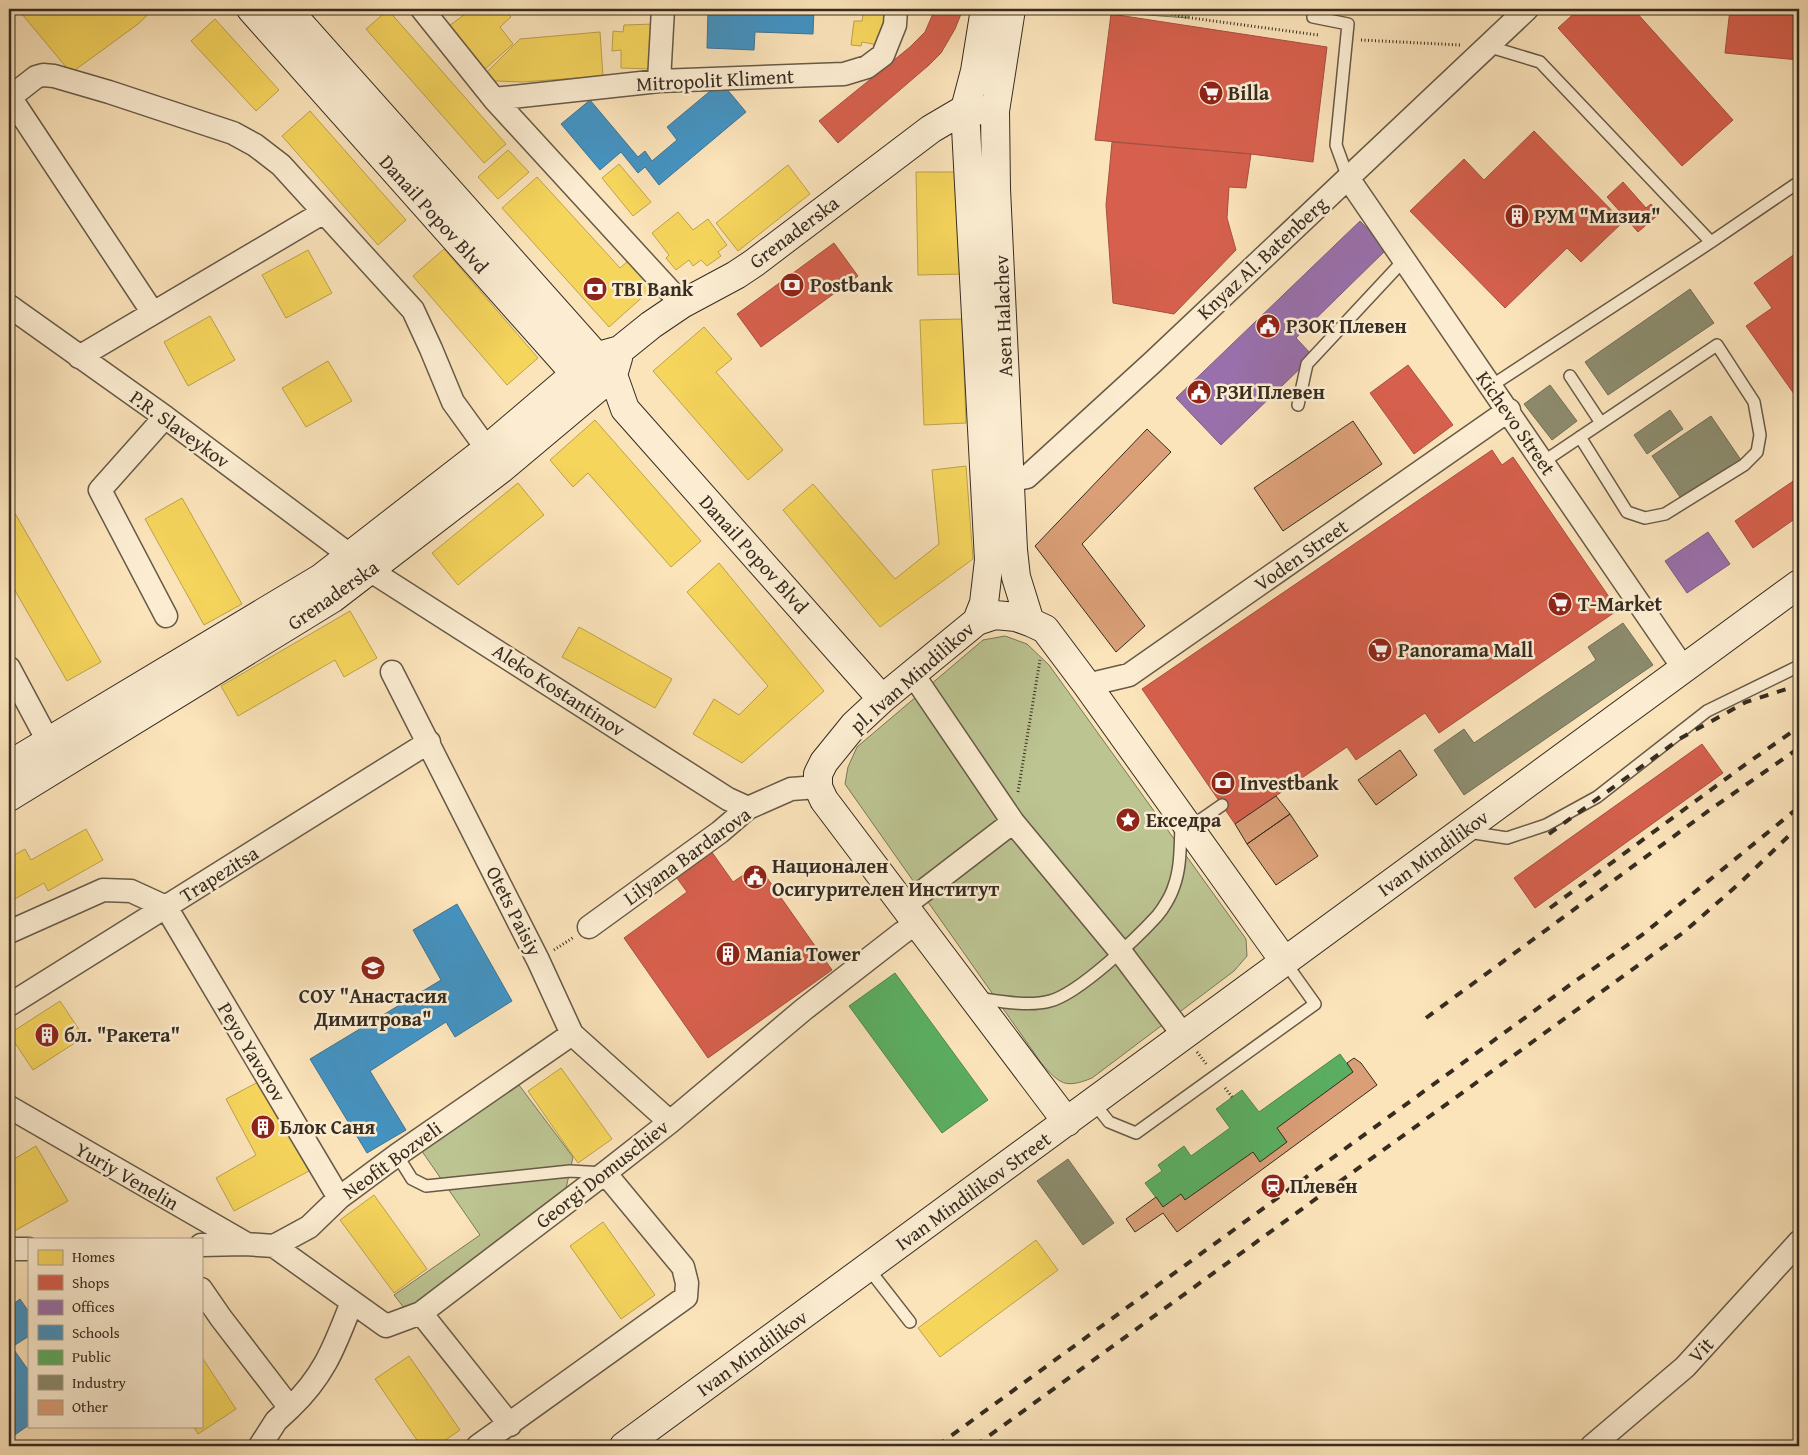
<svg xmlns="http://www.w3.org/2000/svg" width="1808" height="1455" font-family="'Gentium Book Plus',serif">
<style>
.green{fill:#bcc492;stroke:#79785a}
.homes{fill:#f6d55c;stroke:#bca24a}
.shops{fill:#d6604d;stroke:#a65040}
.offices{fill:#9970ab;stroke:#7b5c82}
.schools{fill:#4393c3;stroke:#3f7492}
.public{fill:#5aae61;stroke:#4f874e}
.industry{fill:#8c8c6e;stroke:#726f57}
.building{fill:#da9f77;stroke:#362c21}
.lines{fill:none;stroke-linecap:round;stroke-linejoin:round}
.lane-casing{stroke:#675a47;stroke-width:14}
.street-casing{stroke:#675a47;stroke-width:25}
.secondary-casing{stroke:#362c21;stroke-width:30}
.path{stroke:#362c21;stroke-width:3;stroke-dasharray:1 2.5;stroke-linecap:butt}
.lane{stroke:#fcedd2;stroke-width:11}
.street{stroke:#fcedd2;stroke-width:22}
.secondary{stroke:#fcedd2;stroke-width:28}
.rail{stroke:#362c21;stroke-width:4;stroke-dasharray:9 9;stroke-linecap:butt}
.labels{text-anchor:middle;stroke-width:5;stroke-linejoin:round;paint-order:stroke}
.street-label{font-size:20px;fill:#362c21;stroke:#fcedd2}
.poi-label{font-size:20px;font-weight:bold;fill:#362c21;stroke:#fcedd2;text-anchor:start}
</style>
<rect width="100%" height="100%" fill="#fbe3ba"/>
<filter id="stains"><feTurbulence type="fractalNoise" baseFrequency=".004" numOctaves="4"/><feColorMatrix values="0 0 0 0 .2 0 0 0 0 .09 0 0 0 0 .02 0 0 0 .5 -.17"/></filter>
<radialGradient id="worn" r=".72"><stop offset=".6" stop-color="#630" stop-opacity="0"/><stop offset="1" stop-color="#630" stop-opacity=".3"/></radialGradient>
<path class="green" d="M1066,9H1189L1188,18Z
M1005,636L1027,644L1049,665L1246,939L1247,956L1234,971L1092,1078C1065,1089 1060,1084 1042,1064L845,784L848,767L857,747L983,640Z
M516,1081L573,1157L565,1193L408,1313L394,1295L480,1235L419,1147Z"/>
<path class="homes" d="M25,9H154L138,24L71,73L21,13Z
M472,9H504L511,17L500,27L513,44L485,69L449,26Z
M864,9H886L878,45L862,42L861,46L851,45L854,21H862Z
M388,10L506,144L484,163L366,29Z
M215,19L279,90L256,111L191,41Z
M655,24L653,69L621,68V50L612,51L613,31L623,32L624,25Z
M600,32L603,76L523,82L495,81L486,73L520,39Z
M310,111L406,220L378,245L282,136Z
M508,150L529,172L498,199L478,177Z
M619,164L651,202L633,216L602,178Z
M788,165L810,194L738,251L716,223Z
M916,172H961L963,274L918,275Z
M537,177L620,268L633,257L657,284L609,327L502,208Z
M678,212L693,230L708,219L727,245L718,252L721,256L707,266L701,260L693,266L689,260L676,270L666,258L669,255L652,233Z
M444,249L538,358L507,385L413,276Z
M308,250L332,293L286,318L262,275Z
M210,316L235,360L188,386L164,342Z
M962,319L966,423L924,425L920,320Z
M704,327L732,359L716,372L783,450L748,480L653,371Z
M328,361L352,401L306,427L282,388Z
M595,420L701,541L671,567L588,473L573,487L550,460Z
M966,466L973,559L880,627L783,510L813,484L895,579L939,544L932,470Z
M518,483L544,515L458,585L432,553Z
M182,498L242,604L204,625L145,519Z
M9,503L101,662L67,681L9,580Z
M719,563L824,691L742,763L693,734L714,699L739,715L768,686L687,592Z
M350,611L377,658L344,677L335,660L238,716L221,686Z
M579,627L672,679L655,708L562,657Z
M86,829L103,860L48,891L44,883L9,902V858L25,849L31,860Z
M60,1001L84,1037L33,1070L9,1034Z
M561,1068L612,1139L578,1163L528,1091Z
M260,1081L309,1171L234,1211L216,1178L256,1155L226,1099Z
M36,1146L68,1201L9,1234V1162Z
M374,1195L427,1269L394,1293L340,1220Z
M603,1222L655,1295L621,1319L570,1246Z
M1036,1240L1058,1270L940,1357L918,1328Z
M201,1356L236,1409L198,1434L193,1426H201Z
M409,1356L460,1430L437,1446H421L375,1379Z"/>
<path class="shops" d="M935,9H963L955,29L941,53L929,65L838,143L819,121L910,47L925,32Z
M1579,9H1636V12L1733,120L1682,166L1558,28Z
M1730,9H1799V60L1725,53Z
M1111,14L1327,47L1313,162L1251,154L1095,140Z
M1534,131L1623,222L1581,262L1567,248L1505,308L1410,211L1464,159L1484,180Z
M1112,142L1251,154L1246,188L1229,187L1227,218L1236,250L1174,314L1113,303L1106,205Z
M1623,182L1646,208L1651,204L1659,214L1638,232L1607,197Z
M834,243L858,276L761,347L737,314Z
M1799,251V401L1746,326L1772,308L1754,283Z
M1408,365L1453,425L1414,454L1370,393Z
M1492,450L1502,465L1513,457L1618,610L1439,733L1425,713L1356,760L1347,747L1235,824L1142,689Z
M1799,477V516L1753,548L1735,521Z
M1702,744L1723,773L1535,908L1514,878Z
M709,848L733,882L758,865L832,970L708,1058L624,938L687,892L674,874Z"/>
<path class="offices" d="M1220,9H1252V13Z
M1360,221L1387,249L1296,338L1313,356L1221,445L1176,398Z
M1708,532L1730,564L1687,593L1665,561Z"/>
<path class="schools" d="M708,9L779,11V9H814L813,34L755,32L754,50L707,48Z
M721,82L746,112L659,185L645,167L638,173L621,152L600,170L561,124L590,100L638,157L645,151L652,161L677,140L667,127Z
M457,904L512,1001L455,1037L446,1022L370,1071L406,1130L367,1153L310,1059L441,980L413,930Z
M20,1299L29,1312V1336L12,1347L29,1371V1425L9,1439V1307Z"/>
<path class="public" d="M895,973L988,1100L942,1133L849,1006Z
M1340,1054L1353,1072L1277,1128L1287,1142L1260,1162L1253,1152L1185,1200L1181,1194L1163,1207L1145,1183L1162,1171L1158,1165L1184,1146L1191,1156L1230,1128L1216,1109L1242,1090L1259,1112Z"/>
<path class="industry" d="M1690,289L1714,323L1608,395L1585,362Z
M1550,385L1577,421L1552,440L1524,404Z
M1670,410L1683,429L1647,454L1634,435Z
M1711,416L1741,460L1682,500L1652,456Z
M1623,623L1653,665L1464,795L1434,750L1464,729L1474,743L1596,660L1588,647Z
M1068,1159L1114,1223L1083,1245L1037,1181Z"/>
<path class="building" d="M1353,421L1382,464L1283,531L1254,488Z
M1147,429L1171,452L1082,544L1145,626L1116,652L1035,546Z
M1400,750L1417,775L1376,805L1358,780Z
M1276,796L1290,814L1247,844L1235,824Z
M1290,814L1318,856L1276,885L1247,844Z
M1354,1058L1361,1063L1377,1085L1177,1232L1163,1213L1135,1232L1126,1219L1156,1197L1163,1207L1181,1194L1185,1200L1253,1152L1260,1162L1287,1142L1277,1128L1353,1072L1347,1063Z"/>
<g class="lines">
<defs>
<path id="lane" d="M1313,9V17L1348,24L1336,145L1348,178
M1487,46L1540,62L1711,242
M1570,376L1601,423
M1491,386L1711,242L1799,182
M1298,405L1307,364L1404,260
M1543,462L1717,345L1754,402L1760,435L1757,452L1744,465L1665,514L1645,518L1627,512L1580,437
M1189,828L1222,805
M1468,832L1507,838L1546,825L1597,797L1707,711L1799,666
M977,998C998,1001 1029,1007 1050,1001C1078,994 1136,939 1157,916C1163,909 1171,896 1174,886C1181,867 1180,846 1181,826
M1093,1102L1109,1122L1136,1133L1315,1004L1285,962
M397,1155L412,1179L426,1186L570,1171L604,1173
M868,1268L910,1322"/>
<path id="street" d="M422,9L494,99L682,304
M659,81L663,9
M9,92L10,97L153,313
M9,98L36,77L43,75L54,76L109,92L233,133L255,145L281,165L413,310L431,349L453,402L487,449
M494,99L659,81L844,74L867,67L883,55L895,25L896,9
M1348,178L1684,669
M9,306L165,417L371,571L728,799L748,808
M79,357L324,212
M165,417L100,490L166,616
M993,484L1027,477L1154,361L1527,9
M9,668L48,741
M392,672L538,960L572,1034L670,1122
M912,673L1013,822L1120,951L1184,1036
M1087,685L1129,675L1509,410
M905,905L1013,822
M589,927L720,832L748,808L791,789L818,787
M9,932L103,890L131,891L166,907L339,1198
M9,1005L429,742
M9,1107L245,1243
M201,1245L245,1244L274,1246L309,1227L339,1198L397,1155L572,1034
M274,1246L386,1326L421,1313L605,1173L670,1122L803,1010L902,933L918,923
M9,1249H29
M201,1289L221,1318L290,1408L276,1421L260,1446
M421,1313L510,1425
M290,1408C325,1375 335,1345 352,1302
M478,1446L686,1297L687,1283L683,1267L605,1173
M1592,1446L1685,1367L1799,1242"/>
<path id="secondary" d="M251,9L587,387
M287,9L613,375L625,409L882,699
M1011,9L995,111L996,189L1013,550L1016,577L1030,622
M977,621L984,603L989,560L965,109L975,71L985,9
M9,765L321,578L487,449L595,357L620,350L651,325L682,304L736,275L754,263L931,129L965,109L995,111
M9,797L333,598L501,469L613,375L618,358
M1067,1122L824,800L818,787V774L824,762L854,725L882,699L977,621L995,615L1016,617L1030,622L1045,629L1087,685L1285,962
M624,1446L1799,584"/>
</defs>
<use href="#lane" class="lane-casing"/>
<use href="#street" class="street-casing"/>
<use href="#secondary" class="secondary-casing"/>
<path class="path" d="M1151,9L1184,17L1318,35
M1361,40L1460,45
M1018,792L1040,660
M554,950L574,937
M1197,1052L1207,1065
M1225,1088L1232,1097"/>
<use href="#lane" class="lane"/>
<use href="#street" class="street"/>
<use href="#secondary" class="secondary"/>
<path class="rail" d="M1549,834L1681,738L1746,702L1799,685
M1550,908L1746,764L1799,727
M1426,1018L1711,809L1799,748
M937,1446L1574,982L1642,935L1799,807
M975,1446L1684,932L1741,882L1799,826"/>
</g>
<defs>
<symbol id="supermarket-disc" viewBox="-11 -11 22 22"><circle r="9.5" fill="#8f2418" stroke="#fcedd2"/><path d="M-6-5.5h2.5l.6 2H6L4.5 2H-2.5L-4.4-4H-6ZM-1.5 3.2a1.3 1.3 0 1 0 .1 0ZM3 3.2a1.3 1.3 0 1 0 .1 0Z" fill="#fff"/></symbol>
<symbol id="building-disc" viewBox="-11 -11 22 22"><circle r="9.5" fill="#8f2418" stroke="#fcedd2"/><path d="M-4-6H4V6H1V3H-1V6H-4ZM-2.5-4.3h1.7v1.8h-1.7ZM.8-4.3h1.7v1.8H.8ZM-2.5-1h1.7V.8h-1.7ZM.8-1h1.7V.8H.8Z" fill="#fff"/></symbol>
<symbol id="bank-disc" viewBox="-11 -11 22 22"><circle r="9.5" fill="#8f2418" stroke="#fcedd2"/><path d="M-6-4H6V4H-6ZM0-2.3a2.3 2.3 0 1 0 0 4.6a2.3 2.3 0 1 0 0-4.6Z" fill="#fff"/></symbol>
<symbol id="civic-disc" viewBox="-11 -11 22 22"><circle r="9.5" fill="#8f2418" stroke="#fcedd2"/><path d="M-.6-6.5H3V-4.5H.6V-3L4-1V1h2V6H-6V1h2V-1L-.6-3ZM-1.2 2.5V6h2.4V2.5Z" fill="#fff"/></symbol>
<symbol id="sight-disc" viewBox="-11 -11 22 22"><circle r="9.5" fill="#8f2418" stroke="#fcedd2"/><path d="M0-6L1.8-2.2L6-1.7L2.9 1.2L3.7 5.4L0 3.3L-3.7 5.4L-2.9 1.2L-6-1.7L-1.8-2.2Z" fill="#fff"/></symbol>
<symbol id="school-disc" viewBox="-11 -11 22 22"><circle r="9.5" fill="#8f2418" stroke="#fcedd2"/><path d="M0-5L7-2L0 1L-7-2ZM-4 1L0 2.5L4 1V4Q0 6-4 4Z" fill="#fff"/></symbol>
<symbol id="station-disc" viewBox="-11 -11 22 22"><circle r="9.5" fill="#8f2418" stroke="#fcedd2"/><path d="M-3-6H3Q5-6 5-4V2Q5 4 3 4L4.5 6H3L1.5 4h-3L-3 6H-4.5L-3 4Q-5 4-5 2V-4Q-5-6-3-6ZM-3.5-4v3h7v-3ZM-3.5 1v1.5H-2V1ZM2 1v1.5H3.5V1Z" fill="#fff"/></symbol>
</defs>
<g fill-rule="evenodd">
<use href="#supermarket-disc" x="1197" y="79" width="28" height="28"/>
<use href="#building-disc" x="1503" y="202" width="28" height="28"/>
<use href="#bank-disc" x="778" y="271" width="28" height="28"/>
<use href="#bank-disc" x="581" y="275" width="28" height="28"/>
<use href="#civic-disc" x="1254" y="312" width="28" height="28"/>
<use href="#civic-disc" x="1185" y="378" width="28" height="28"/>
<use href="#supermarket-disc" x="1546" y="590" width="28" height="28"/>
<use href="#supermarket-disc" x="1366" y="636" width="28" height="28"/>
<use href="#bank-disc" x="1209" y="769" width="28" height="28"/>
<use href="#sight-disc" x="1114" y="806" width="28" height="28"/>
<use href="#civic-disc" x="741" y="863" width="28" height="28"/>
<use href="#building-disc" x="714" y="940" width="28" height="28"/>
<use href="#school-disc" x="359" y="954" width="28" height="28"/>
<use href="#building-disc" x="33" y="1021" width="28" height="28"/>
<use href="#building-disc" x="249" y="1113" width="28" height="28"/>
<use href="#station-disc" x="1259" y="1172" width="28" height="28"/>
</g>
<g class="labels">
<g class="street-label">
<text transform="translate(715 80) rotate(-3)" y="7">Mitropolit Kliment</text>
<text transform="translate(434 214) rotate(48)" y="7">Danail Popov Blvd</text>
<text transform="translate(794 232) rotate(-37)" y="7">Grenaderska</text>
<text transform="translate(1262 258) rotate(-43)" y="7">Knyaz Al. Batenberg</text>
<text transform="translate(1003 316) rotate(-92)" y="7">Asen Halachev</text>
<text transform="translate(1516 423) rotate(55)" y="7">Kichevo Street</text>
<text transform="translate(180 429) rotate(36)" y="7">P.R. Slaveykov</text>
<text transform="translate(754 554) rotate(48)" y="7">Danail Popov Blvd</text>
<text transform="translate(1301 555) rotate(-35)" y="7">Voden Street</text>
<text transform="translate(333 595) rotate(-35)" y="7">Grenaderska</text>
<text transform="translate(912 677) rotate(-41)" y="7">pl. Ivan Mindilikov</text>
<text transform="translate(559 690) rotate(33)" y="7">Aleko Kostantinov</text>
<text transform="translate(1433 853) rotate(-36)" y="7">Ivan Mindilikov</text>
<text transform="translate(687 856) rotate(-36)" y="7">Lilyana Bardarova</text>
<text transform="translate(219 874) rotate(-32)" y="7">Trapezitsa</text>
<text transform="translate(514 911) rotate(63)" y="7">Otets Paisiy</text>
<text transform="translate(252 1052) rotate(59)" y="7">Peyo Yavorov</text>
<text transform="translate(392 1160) rotate(-36)" y="7">Neofit Bozveli</text>
<text transform="translate(602 1174) rotate(-38)" y="7">Georgi Domuschiev</text>
<text transform="translate(127 1176) rotate(30)" y="7">Yuriy Venelin</text>
<text transform="translate(973 1191) rotate(-36)" y="7">Ivan Mindilikov Street</text>
<text transform="translate(1701 1350) rotate(-47)" y="7">Vit</text>
<text transform="translate(752 1353) rotate(-36)" y="7">Ivan Mindilikov</text>
</g>
<g class="poi-label">
<text x="1228" y="100">Billa</text>
<text x="1534" y="223">РУМ "Мизия"</text>
<text x="810" y="292">Postbank</text>
<text x="612" y="296">TBI Bank</text>
<text x="1286" y="333">РЗОК Плевен</text>
<text x="1216" y="399">РЗИ Плевен</text>
<text x="1578" y="611">T-Market</text>
<text x="1398" y="657">Panorama Mall</text>
<text x="1240" y="790">Investbank</text>
<text x="1146" y="827">Екседра</text>
<text x="772" y="873">Национален<tspan x="772" dy="23">Осигурителен Институт</tspan></text>
<text x="746" y="961">Mania Tower</text>
<text x="373" y="1003" text-anchor="middle">СОУ "Анастасия<tspan x="373" dy="23">Димитрова"</tspan></text>
<text x="64" y="1042">бл. "Ракета"</text>
<text x="280" y="1134">Блок Саня</text>
<text x="1290" y="1193">Плевен</text>
</g>
</g>
<rect width="1808" height="1455" fill="none" stroke="#fbe3ba" stroke-width="30"/>
<rect x="10" y="10" width="1788" height="1435" fill="none" stroke="#362c21" stroke-width="2.5"/>
<rect x="15" y="15" width="1778" height="1425" fill="none" stroke="#362c21"/>
<rect x="28" y="1238" width="175" height="190" fill="#fcedd2" stroke="#ada08b"/>
<rect x="38" y="1250" width="25" height="15" fill="#f6d55c" stroke="#ada08b"/>
<text x="72" y="1262" font-size="15" fill="#362c21">Homes</text>
<rect x="38" y="1275" width="25" height="15" fill="#d6604d" stroke="#ada08b"/>
<text x="72" y="1288" font-size="15" fill="#362c21">Shops</text>
<rect x="38" y="1300" width="25" height="15" fill="#9970ab" stroke="#ada08b"/>
<text x="72" y="1312" font-size="15" fill="#362c21">Offices</text>
<rect x="38" y="1325" width="25" height="15" fill="#4393c3" stroke="#ada08b"/>
<text x="72" y="1338" font-size="15" fill="#362c21">Schools</text>
<rect x="38" y="1350" width="25" height="15" fill="#5aae61" stroke="#ada08b"/>
<text x="72" y="1362" font-size="15" fill="#362c21">Public</text>
<rect x="38" y="1375" width="25" height="15" fill="#8c8c6e" stroke="#ada08b"/>
<text x="72" y="1388" font-size="15" fill="#362c21">Industry</text>
<rect x="38" y="1400" width="25" height="15" fill="#da9f77" stroke="#ada08b"/>
<text x="72" y="1412" font-size="15" fill="#362c21">Other</text>
<rect width="100%" height="100%" filter="url(#stains)"/>
<rect width="100%" height="100%" fill="url(#worn)"/>
</svg>
